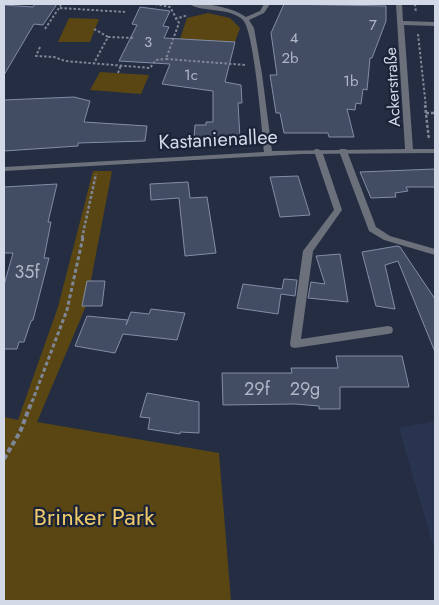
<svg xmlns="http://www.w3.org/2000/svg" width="439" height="605" font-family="Jost,sans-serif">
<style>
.built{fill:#293550}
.green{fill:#594612}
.building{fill:#424c63;stroke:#828ea7}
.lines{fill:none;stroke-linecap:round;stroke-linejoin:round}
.path-far3{stroke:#7f8697;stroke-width:2;stroke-dasharray:2.5 2;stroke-linecap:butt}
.path-far2{stroke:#7f8697;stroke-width:2.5;stroke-dasharray:3 2;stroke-linecap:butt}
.path-far1{stroke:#7f8697;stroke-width:3;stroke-dasharray:4 2.5;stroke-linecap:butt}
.path{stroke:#7f8697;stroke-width:4;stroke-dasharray:5 3;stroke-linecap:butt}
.lane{fill:#6b707b;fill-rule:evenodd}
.street{fill:#6b707b;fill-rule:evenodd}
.labels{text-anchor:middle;stroke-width:4.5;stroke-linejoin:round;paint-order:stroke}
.far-number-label{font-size:15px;fill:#afb6c6}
.far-street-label{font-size:16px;fill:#d3d9e7;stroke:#1a2338}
.number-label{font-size:18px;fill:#afb6c6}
.street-label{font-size:20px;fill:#d3d9e7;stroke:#1a2338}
.near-park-label{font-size:24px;fill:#eec96b;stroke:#1a2338}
</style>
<rect width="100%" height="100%" fill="#242d42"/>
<path class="built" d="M435,421V552L399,428Z"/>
<path class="green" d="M208,13L230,18L240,28L235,42L180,39L187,18Z
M69,18L99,19L90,42H58Z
M100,72L149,75L141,94L90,90Z
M93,171H112L86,306L37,422L219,453L231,601H4V417L18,420L58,307Z"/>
<path class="building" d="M35,4H57L43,25L34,24L4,75V5L33,7Z
M284,4L386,6V21L372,58H370L367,90L363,89L361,104L356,103L355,110L347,109L354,137H329L328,133H284L280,113H276L270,75H277L271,33Z
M140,7L170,11L163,26L169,27L164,38L235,42L225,82L241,85L242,103H238L240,138L194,140L195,125H206V122H213V91L162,84L170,64L119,61L137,25L132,24Z
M74,97L90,101L84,122L147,126L145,141L78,143V146L4,151V100Z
M435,169V187H406L408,191L395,193L396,197L371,198L360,172Z
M298,176L310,215L280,217L270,177Z
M188,182L190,198L207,197L216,253L185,256L179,198L151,200L150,184Z
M57,184L48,222H51L44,258H49L33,320L31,321L24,342H19L17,349H4V285L13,253H4V187Z
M397,246L400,247L435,299V352L398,261L385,265L395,309L376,306L362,252Z
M340,254L348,302L308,298L311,282L325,284L316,256Z
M284,279L297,280L295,296L281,294L278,314L237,308L243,284L282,289Z
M87,281H105L102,306H82Z
M151,309L185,313L177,340L123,334L115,353L75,346L87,316L128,320L126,325L131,312L149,314Z
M336,356H402L409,387H340V409H319V406L295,404L223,405L222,373H292L291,368H338Z
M147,393L199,402V433L180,432V434L148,429L150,418L140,417Z"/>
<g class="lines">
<path class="path-far3" d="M155,4L170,7L179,23L166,59L246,65
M415,4L416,13
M60,8L125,12
M175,19L188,15
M45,29L61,5
M94,29L108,37L94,63
M418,34L426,107
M108,37L135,38
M40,47L36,56L54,57L65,61L150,68L156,60L166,59
M118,73L121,65"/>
<path class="path-far2" d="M425,105L429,140
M426,113H435
M82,238L96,174"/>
<path class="path-far1" d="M32,402L67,310L83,237"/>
<path class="path" d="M4,459L20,432L32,401"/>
<path class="lane" d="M315,149H318L322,151L342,210L313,251L301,339L388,326L392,327L393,330L392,333L388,334L295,348L291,347L290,344L303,251L334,210L314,151Z
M340,149H346L347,151L376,227L390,236L435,249V255L384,240L369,231L339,151Z"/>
<path class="street" d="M189,4C207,3 231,7 246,17L260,11L264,4H270L264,13L249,20L254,28L262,74L272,151L405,149L396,4H402L403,21L435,22V26L404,25L413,149H435V153L302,154L4,171V167L264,152C262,131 254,31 243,20C230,7 204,13 189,4Z"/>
</g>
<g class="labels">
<g class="far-number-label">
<text x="373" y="30">7</text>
<text x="294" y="43">4</text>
<text x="148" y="47">3</text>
<text x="290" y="63">2b</text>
<text x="191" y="80">1c</text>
<text x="351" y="86">1b</text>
</g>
<g class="far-street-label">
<text transform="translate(392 87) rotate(-93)" y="6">Ackerstraße</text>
</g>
<g class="number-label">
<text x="27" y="278">35f</text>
<text x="257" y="395">29f</text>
<text x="305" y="395">29g</text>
</g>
<g class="street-label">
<text transform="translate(218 139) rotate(-3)" y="7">Kastanienallee</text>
</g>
<g class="near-park-label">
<text x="94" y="525">Brinker Park</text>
</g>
</g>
<rect width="439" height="605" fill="none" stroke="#d3d9e7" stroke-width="10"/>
</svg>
